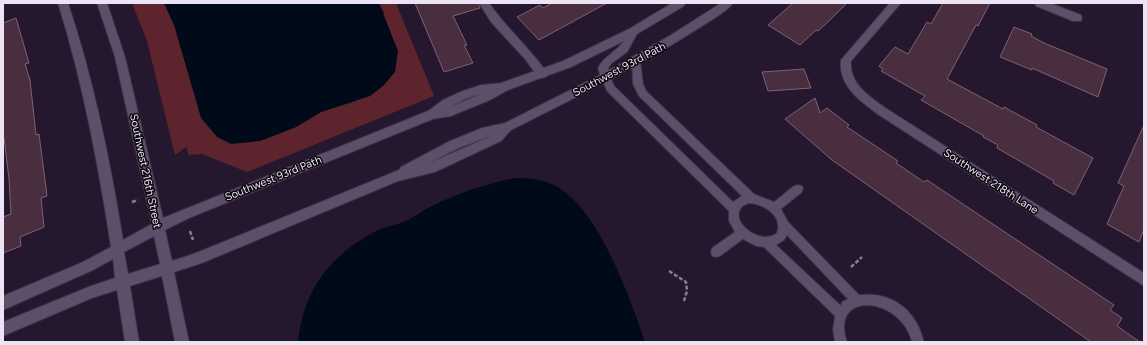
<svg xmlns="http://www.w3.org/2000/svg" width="1147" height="345" font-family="Figtree,sans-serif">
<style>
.green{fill:#5d242e}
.water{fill:#000a18}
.building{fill:#482e3f;stroke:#7f6173}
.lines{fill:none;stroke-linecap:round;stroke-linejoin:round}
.service-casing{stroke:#3a3042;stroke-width:2}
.minor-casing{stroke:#3a3042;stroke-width:2}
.tertiary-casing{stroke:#3a3042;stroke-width:2}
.path{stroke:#8a7f92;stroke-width:2.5;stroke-dasharray:4 2;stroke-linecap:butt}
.service{fill:#5d4e69;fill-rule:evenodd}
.minor{fill:#5d4e69;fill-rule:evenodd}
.tertiary{fill:#5d4e69;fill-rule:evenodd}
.labels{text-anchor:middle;stroke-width:3;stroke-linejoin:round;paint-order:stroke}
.street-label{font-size:11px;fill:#ece4f4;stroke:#0b060f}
</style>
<rect width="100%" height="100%" fill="#25172e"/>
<path class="green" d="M132,3H164L174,25L260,141L296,127L321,112L356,101L384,12L379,3H396L434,96L247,172L202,154L189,155L186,147L175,155L147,41Z"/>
<path class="water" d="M164,3H379L398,51L395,72L383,86L370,96L321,112L296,127L260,141L231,144L217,137L201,118L174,25Z
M515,178C533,178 550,180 565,192C602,220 630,298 645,342H298C304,289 330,255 376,231C386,226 398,225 408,220C416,216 423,210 432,206C458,193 487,184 515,178Z"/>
<path class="building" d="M415,3H478L480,8L453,16L467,45H464L473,63L444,72Z
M552,3H607L539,40L517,17L540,5L543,8Z
M793,3H847L830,20L818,31L816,30L800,45L768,25Z
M943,3H990L978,26L976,25L947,79L1003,109L1004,107L1037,125L1036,127L1093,158L1074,195L1053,183L1054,181L997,148L998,145L983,137L984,136L921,100L925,96L881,71L883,69L879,66L895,47L908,54L927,22L931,24Z
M16,18L29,63L25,64L30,80L36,135L39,134L47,196L41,198L44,227L20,237L21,246L3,253V217L11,214L9,179L4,138L3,139V23Z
M1014,27L1032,34L1031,36L1044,43L1107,69L1098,97L1032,68V70L1000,57Z
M804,69L811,88L768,91L762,72Z
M815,98L820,113L827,108L849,125L847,127L898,161L896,163L924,182L927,180L1114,305L1110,310L1122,318L1117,326L1140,342H1091L832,160L785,119Z
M1144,125V229L1139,242L1107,224L1124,186L1118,183Z"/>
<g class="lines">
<defs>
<path id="service" d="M636,58L640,61L643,84L646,91L754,194L774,202L794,186L798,185L802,186L803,189L802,192L781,209L788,222L859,295C892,291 916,310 924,342H912C901,296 829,290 847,342H835L833,330L835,316L764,247L756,246L743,239L720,256L716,257L712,256L711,252L712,248L735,232L729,221V211L607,91L601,77L603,74H609L614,86L733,202L742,196L639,96L633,84L632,61ZM749,203C763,204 783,215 777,233C760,246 730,222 741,208C742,206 746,204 749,203ZM787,235L848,299L842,302L841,306L776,245L784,240Z"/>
<path id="minor" d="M479,3H489C506,27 528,47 546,71L547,74L546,77L542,78L538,77L525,59L491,22Z
M890,3H901L851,61C849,84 870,97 887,109L1144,273V286L879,115C860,101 838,86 841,60Z
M1035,3H1050L1081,15L1082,18L1081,21H1073L1036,6Z"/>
<path id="tertiary" d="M58,3H68C94,81 110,159 123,240L152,224L115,57L97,3H107L125,57L163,218L428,111L443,100L460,92L481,85L501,83L563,61L629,29L672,3H685L684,6L637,34L627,52L612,63L608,68L609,70L671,35L721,3H733C728,11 708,22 699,28C638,67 575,98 511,130L501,141L435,172L398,181L202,263L174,272L189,342H175L162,276L130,286L139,342H125L117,290L92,298L3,336V322L91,286L115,278L113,259L93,270L3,310V296L83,262L111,247C98,164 83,83 58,3ZM624,41C616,52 604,56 598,68L600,75L505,123L482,128L450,141L401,167L399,170L196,253L172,261L165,230L189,218L433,119L451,116L490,100L508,90L571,67ZM481,94L450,107L468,98ZM493,135L427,164L459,148ZM154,236L160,264L128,274L124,252Z"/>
</defs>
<use href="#service" class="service-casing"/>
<use href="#minor" class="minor-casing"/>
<use href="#tertiary" class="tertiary-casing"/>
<path class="path" d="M132,202L138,200
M190,231L193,240
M851,267L862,257
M669,271L686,282L687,291L684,301"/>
<use href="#service" class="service"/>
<use href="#minor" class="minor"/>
<use href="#tertiary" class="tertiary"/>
</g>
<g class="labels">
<g class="street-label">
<text transform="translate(619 69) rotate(-28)" y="4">Southwest 93rd Path</text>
<text transform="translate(146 171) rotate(78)" y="4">Southwest 216th Street</text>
<text transform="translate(273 178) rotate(-22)" y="4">Southwest 93rd Path</text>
<text transform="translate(991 181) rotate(33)" y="4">Southwest 218th Lane</text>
</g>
</g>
<rect width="1147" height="345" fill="none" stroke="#ece4f4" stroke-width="8"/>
</svg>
